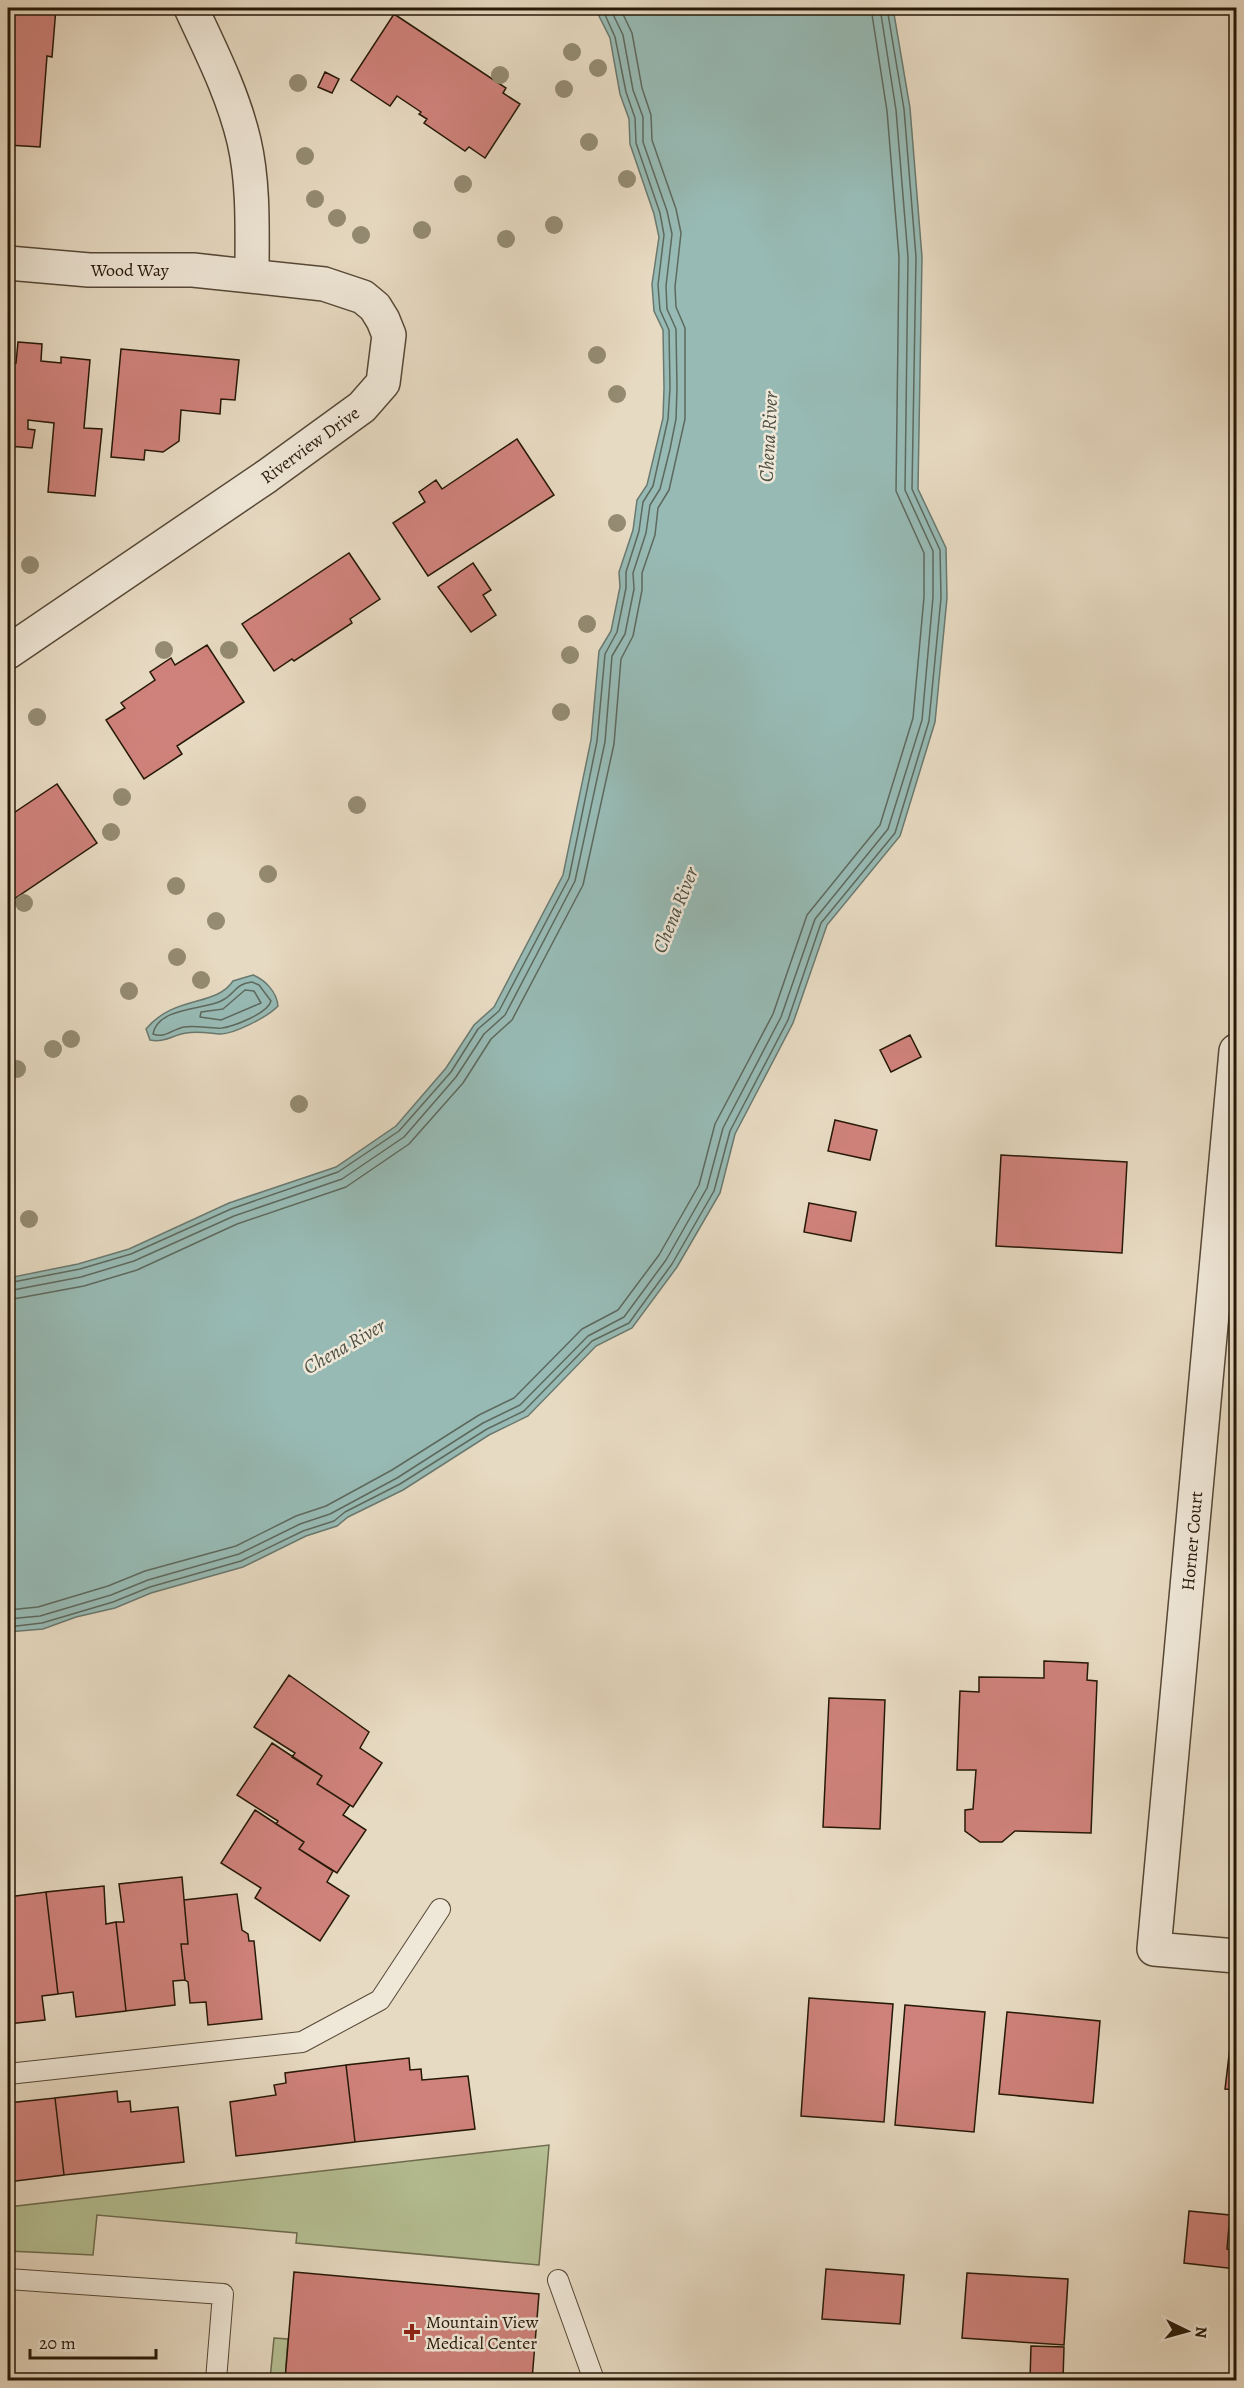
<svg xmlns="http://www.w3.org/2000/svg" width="1244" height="2388" font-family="Alegreya,serif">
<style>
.green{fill:#b5c094;stroke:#6e6c4e;stroke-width:1.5}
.water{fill:#97bab4;stroke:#6a796f;stroke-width:1.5}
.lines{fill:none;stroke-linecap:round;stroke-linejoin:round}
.shore{stroke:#5e695e;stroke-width:1.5}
.building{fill:#cf827b;stroke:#261807;stroke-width:1.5}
.service-casing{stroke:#564836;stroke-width:22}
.minor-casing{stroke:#564836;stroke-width:36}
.service{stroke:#efe7d7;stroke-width:20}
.minor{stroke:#efe7d7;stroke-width:33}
.tree{fill:#948b72}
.poi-dot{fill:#8f2418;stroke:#efe7d7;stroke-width:2}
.labels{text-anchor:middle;stroke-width:5;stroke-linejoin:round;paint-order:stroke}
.street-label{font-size:18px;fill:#261807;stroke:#efe7d7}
.poi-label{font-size:18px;fill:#261807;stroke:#efe7d7;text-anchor:start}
.water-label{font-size:20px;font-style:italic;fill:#4e5144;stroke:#efe7d7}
</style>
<rect width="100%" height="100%" fill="#e7dac2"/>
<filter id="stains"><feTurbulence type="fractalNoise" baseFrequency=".00333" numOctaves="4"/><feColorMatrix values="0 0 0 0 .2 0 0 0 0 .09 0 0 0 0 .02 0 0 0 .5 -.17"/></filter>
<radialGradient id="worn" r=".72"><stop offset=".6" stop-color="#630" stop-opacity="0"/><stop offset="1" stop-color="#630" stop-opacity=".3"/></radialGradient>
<path class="green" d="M549,2145L539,2265L296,2243L297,2233L97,2215L93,2255L8,2251V2207Z
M274,2338L288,2339L285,2380H270Z"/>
<path class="water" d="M595,8H893L910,108L922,257L918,489L946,548L947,598L935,722L900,836L827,925L793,1023L735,1134L720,1193L677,1267L632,1328L596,1346L528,1416L489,1435L403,1490L348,1517L337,1526L306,1536L243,1567L151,1593L115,1608L76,1617L43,1629L8,1632V1278L78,1264L129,1249L229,1203L336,1167L396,1126L446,1068L474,1025L494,1007L563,875L591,740L599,651L611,631L620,587L619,572L633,530L637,500L647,485L663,418L664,388L663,330L654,311L652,284L659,237L654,214L630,144L629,119L620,94L610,38Z
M253,975C265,980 277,992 278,1006C269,1016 233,1035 219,1034C208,1033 198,1031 186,1033C173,1035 165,1043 150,1040L146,1029C174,995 216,1007 233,981Z"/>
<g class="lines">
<path class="shore" d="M252,982L259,985L271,1001C268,1013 235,1026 222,1028C210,1029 197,1025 184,1027C173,1029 164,1039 153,1034C158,1007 203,1010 221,1001C236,994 234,984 252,982Z
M245,990L254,991L261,1003L221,1020L200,1017L201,1012L223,1009Z
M8,1283L80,1269L131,1254L231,1209L338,1172L399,1131L451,1072L478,1029L499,1011L569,878L597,741L605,654L617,632L626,588V572L639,531L643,502L653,486L668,419L670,388L669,330L660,310L658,285L664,235L660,213L636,143L635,118L626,92L615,37L602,8
M8,1291L81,1277L134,1261L234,1216L342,1179L404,1137L456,1077L484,1034L505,1015L575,881L605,742L612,656L625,634L634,589L633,573L646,533L650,505L660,489L670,449L676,419L677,388L676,329L667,309L666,286L672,234L667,211L643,142V117L633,90L623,35L610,8
M8,1300L84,1286L137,1270L237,1224L346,1187L409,1144L463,1083L491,1039L512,1020L583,885L614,744L621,659L633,636L642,590V573L655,535L658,508L669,490L685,419V328L676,307L675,287L681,233L676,209L652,140L651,115L642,88L632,33L620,8
M8,1610L38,1607L108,1586L145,1571L236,1546L296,1516L326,1506L392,1470L479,1415L514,1398L582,1329L618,1310L659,1255L699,1185L715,1124L773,1014L807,915L880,825L913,718L924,597V553L896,491L899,257L887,111L871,8
M8,1619L40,1616L111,1595L148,1580L239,1554L300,1524L330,1514L397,1478L483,1423L520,1405L588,1336L624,1317L666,1260L707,1188L723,1128L781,1017L815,919L888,829L922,720L933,597V551L905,490L908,257L896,110L880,8
M8,1627L42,1623L113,1602L150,1587L241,1561L303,1531L334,1521L345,1512L400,1484L487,1429L524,1411L592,1341L629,1323L672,1264L714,1191L730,1131L788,1020L821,923L895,833L929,721L941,598L940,550L912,489L916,257L904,109L887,8"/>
</g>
<path class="building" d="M8,8H56L52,57L47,56L40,147L8,145Z
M394,14L506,88L503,93L520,104L485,158L469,147L465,151L424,123L427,119L419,114L421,112L397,96L390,106L351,80Z
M325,72L339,79L332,93L318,87Z
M18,342L42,344L41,361L61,363V357L90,360L84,428L102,429L95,496L48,492L54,423L28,420V429L35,430L32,448L8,446V363H16Z
M121,349L239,360L235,400L221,399L220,414L181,410L179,441L163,452L145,450L144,460L111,457Z
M517,439L554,495L428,576L393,523L425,502L419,492L436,480L442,489Z
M349,553L380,599L350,619L352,623L294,661L292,659L274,671L242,624Z
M473,563L491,590L483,595L496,615L471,632L438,587Z
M207,645L244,702L177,746L182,754L144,779L106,720L125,708L121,703L155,680L150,672L171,658L175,665Z
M57,784L97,843L8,903V806L10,804L15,812Z
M910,1035L921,1057L891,1072L880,1050Z
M835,1120L877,1130L870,1160L828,1151Z
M1001,1155L1127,1162L1122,1253L996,1246Z
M809,1203L856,1212L851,1241L804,1232Z
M1044,1661L1088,1663L1087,1680L1097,1681L1091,1833L1015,1831L1002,1842H980L965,1831V1810L973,1809L976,1770H957L960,1691L979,1692V1677L1044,1678Z
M289,1675L369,1732L360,1748L382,1763L353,1807L317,1784L322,1776L292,1757L295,1753L254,1727Z
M829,1698L885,1700L880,1829L823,1827Z
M272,1743L322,1776L317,1784L350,1805L343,1815L366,1830L337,1873L299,1849L304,1842L276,1824L278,1821L237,1795Z
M255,1810L304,1842L299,1849L333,1871L327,1882L349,1896L320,1941L255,1898L261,1888L221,1863Z
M182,1877L188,1944H181L185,1980L173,1981L175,2005L126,2011L116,1922H124L119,1884Z
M104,1886L106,1924L116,1922L126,2011L76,2017L73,1992L58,1994L46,1892Z
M46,1892L58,1994L42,1996L45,2020L8,2024V1897Z
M237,1894L242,1930L248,1934L249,1941H254L262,2019L208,2025L206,2002L190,2003L188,1982L185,1980L181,1944H188L184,1900Z
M809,1998L893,2004L884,2122L801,2116Z
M905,2005L985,2012L974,2132L895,2125Z
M1007,2012L1100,2021L1093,2103L999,2094Z
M1230,2047L1236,2048V2090L1225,2089Z
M409,2058L410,2070L421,2069L422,2080L468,2076L475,2129L355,2142L346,2065Z
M346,2065L355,2142L236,2156L230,2102L276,2095L274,2085L286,2083L285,2073Z
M117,2091L118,2102L130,2101L131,2112L178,2107L184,2162L64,2175L55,2098Z
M55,2098L64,2175L8,2182V2103Z
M1189,2211L1230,2215L1227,2249L1236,2250V2269L1184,2263Z
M826,2269L904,2275L900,2324L822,2319Z
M294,2272L539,2294L532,2380H285Z
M967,2273L1068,2279L1064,2345L962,2338Z
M1031,2346L1064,2347L1063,2380H1030Z"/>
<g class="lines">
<defs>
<path id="service" d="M8,2074L302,2042L380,2000L440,1909
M8,2279L223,2294L216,2380
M558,2280L594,2380"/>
<g id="minor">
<path d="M191,8C211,51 233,94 244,141C254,184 252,231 252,275"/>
<path id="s1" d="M8,263L89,270H193L324,284L363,297L375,307L383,320L389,335L383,383L362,407L267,476L8,652"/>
<path d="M1236,1051L1154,1949L1236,1956"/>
</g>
</defs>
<use href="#service" class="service-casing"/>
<use href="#minor" class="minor-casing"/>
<use href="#service" class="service"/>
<use href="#minor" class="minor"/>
</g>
<g class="tree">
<circle cx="572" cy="52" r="9"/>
<circle cx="598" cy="68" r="9"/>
<circle cx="500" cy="75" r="9"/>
<circle cx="298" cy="83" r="9"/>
<circle cx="564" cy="89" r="9"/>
<circle cx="589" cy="142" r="9"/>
<circle cx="305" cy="156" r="9"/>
<circle cx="627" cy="179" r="9"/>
<circle cx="463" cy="184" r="9"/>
<circle cx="315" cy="199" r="9"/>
<circle cx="337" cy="218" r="9"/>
<circle cx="554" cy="225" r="9"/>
<circle cx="422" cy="230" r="9"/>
<circle cx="361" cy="235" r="9"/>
<circle cx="506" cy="239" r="9"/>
<circle cx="597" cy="355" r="9"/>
<circle cx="617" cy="394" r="9"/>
<circle cx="617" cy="523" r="9"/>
<circle cx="30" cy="565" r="9"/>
<circle cx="587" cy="624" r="9"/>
<circle cx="164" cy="650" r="9"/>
<circle cx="229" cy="650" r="9"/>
<circle cx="570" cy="655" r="9"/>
<circle cx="561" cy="712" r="9"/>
<circle cx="37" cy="717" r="9"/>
<circle cx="122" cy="797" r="9"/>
<circle cx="357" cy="805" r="9"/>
<circle cx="111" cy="832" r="9"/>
<circle cx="268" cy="874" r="9"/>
<circle cx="176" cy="886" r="9"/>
<circle cx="24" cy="903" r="9"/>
<circle cx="216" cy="921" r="9"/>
<circle cx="177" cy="957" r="9"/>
<circle cx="201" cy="980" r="9"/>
<circle cx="129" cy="991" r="9"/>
<circle cx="71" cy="1039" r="9"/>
<circle cx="53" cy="1049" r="9"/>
<circle cx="17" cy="1069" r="9"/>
<circle cx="299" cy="1104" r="9"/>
<circle cx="29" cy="1219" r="9"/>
</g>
<path class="poi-dot" d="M409 2323h6v6h6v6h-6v6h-6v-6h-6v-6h6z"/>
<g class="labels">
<g class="street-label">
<text dy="6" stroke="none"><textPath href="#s1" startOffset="122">Wood Way</textPath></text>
<text transform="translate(310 445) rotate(-36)" y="6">Riverview Drive</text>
<text transform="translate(1192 1541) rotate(-85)" y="6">Horner Court</text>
</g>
<g class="poi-label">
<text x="426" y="2328">Mountain View<tspan x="426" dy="21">Medical Center</tspan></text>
</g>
<g class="water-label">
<text transform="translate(768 437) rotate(-87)" y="7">Chena River</text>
<text transform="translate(675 910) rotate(-68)" y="7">Chena River</text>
<text transform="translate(344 1346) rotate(-30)" y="7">Chena River</text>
</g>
</g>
<rect width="1244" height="2388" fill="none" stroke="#e7dac2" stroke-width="30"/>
<rect x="9" y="9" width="1226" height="2370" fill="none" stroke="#261807" stroke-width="3"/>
<rect x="15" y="15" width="1214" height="2358" fill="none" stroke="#261807" stroke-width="1.5"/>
<g transform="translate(1187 2331) rotate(95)" stroke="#efe7d7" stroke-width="4.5" paint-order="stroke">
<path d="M0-4.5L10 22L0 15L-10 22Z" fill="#261807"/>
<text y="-9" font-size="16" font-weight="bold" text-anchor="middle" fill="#261807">N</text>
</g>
<path d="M30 2349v9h126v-9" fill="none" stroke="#261807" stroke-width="3"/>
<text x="39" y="2349" font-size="18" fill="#261807" stroke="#efe7d7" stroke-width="4.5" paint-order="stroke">20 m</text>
<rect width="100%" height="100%" filter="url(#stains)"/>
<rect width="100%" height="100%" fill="url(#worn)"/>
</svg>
